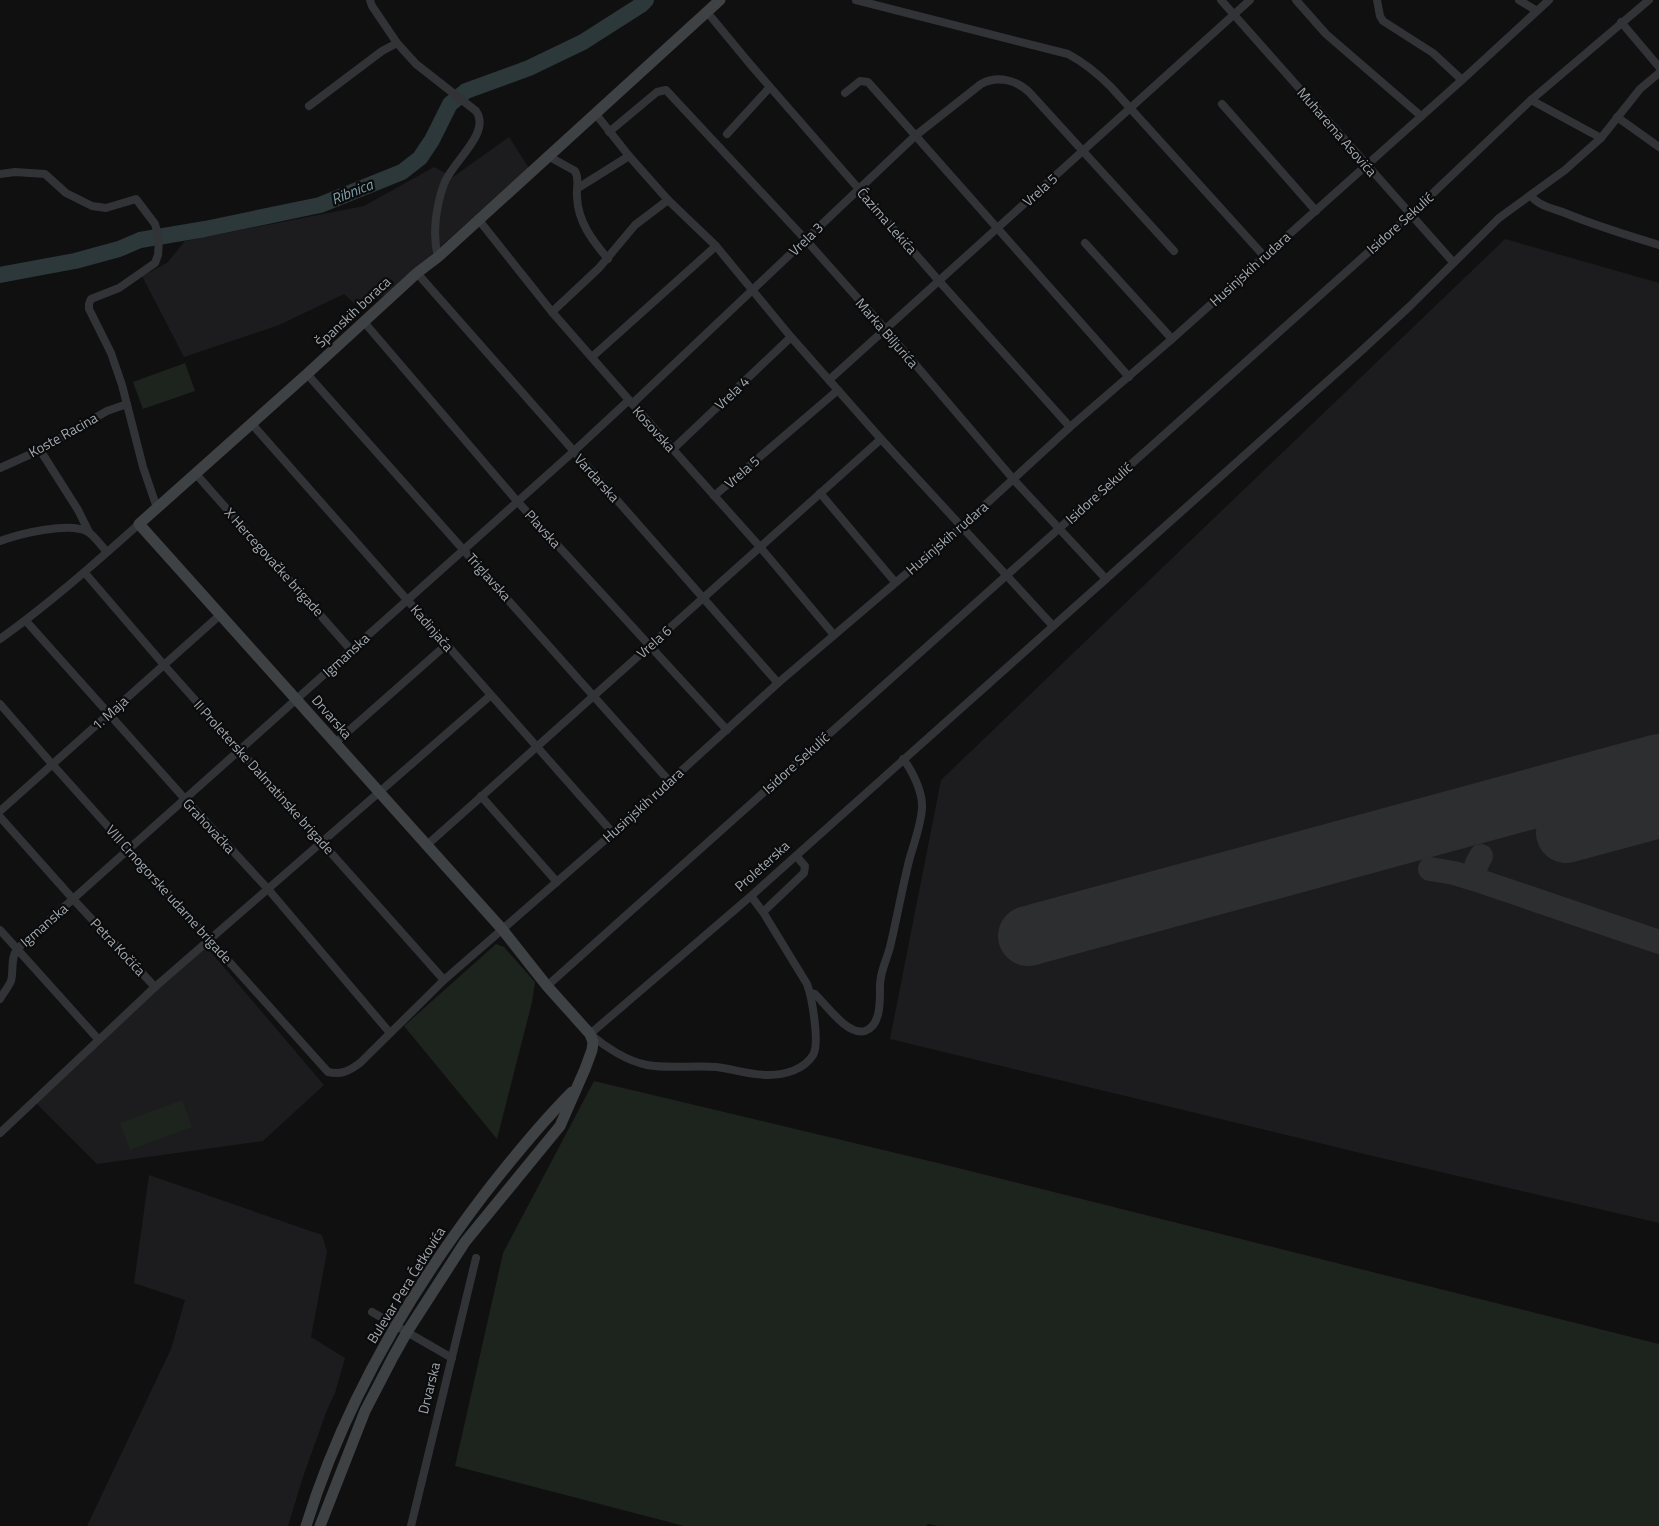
<svg xmlns="http://www.w3.org/2000/svg" width="1659" height="1526" font-family="'Titillium Web',sans-serif">
<style>
.built{fill:#1c1c1e}
.green{fill:#1d231d}
.lines{fill:none;stroke-linecap:round;stroke-linejoin:round}
.river{stroke:#2d383a;stroke-width:16}
.taxiway{stroke:#2d2e30;stroke-width:24}
.runway{stroke:#2d2e30;stroke-width:60}
.minor{stroke:#313336;stroke-width:8}
.secondary{stroke:#3f4245;stroke-width:11}
.labels{text-anchor:middle;stroke-width:4.5;stroke-linejoin:round;paint-order:stroke}
.street-label{font-size:14px;fill:#a2aab1;stroke:#0b0b0c}
.water-label{font-size:15px;font-style:italic;fill:#7ba0aa;stroke:#0b0b0c}
</style>
<rect width="100%" height="100%" fill="#101011"/>
<!-- built -->
<g class="built">
<path d="M 509,137 L 529,168 L 387,294 L 358,307 L 344,294 L 279,325 L 184,357 L 142,276 L 167,263 L 185,241 L 364,206 L 434,167 L 453,177 Z"/>
<path d="M 1505,239 L 1659,283 L 1659,1223 L 1381,1158 L 890,1039 L 941,780 Z"/>
<path d="M 205,945 L 324,1085 L 263,1141 L 97,1164 L 33,1100 Z"/>
<path d="M 149,1175 L 322,1235 L 327,1252 L 311,1337 L 345,1358 L 335,1393 L 327,1410 L 303,1477 L 288,1526 L 87,1526 L 171,1349 L 185,1300 L 134,1283 Z"/>
</g>
<!-- green -->
<g class="green">
<path d="M 185,363 L 195,391 L 143,409 L 133,382 Z"/>
<path d="M 496,944 L 504,947 L 535,982 L 532,1002 L 497,1139 L 404,1026 Z"/>
<path d="M 594,1081 L 942,1164 L 1659,1344 L 1659,1526 L 938,1526 L 928,1524 L 926,1526 L 684,1526 L 455,1466 L 503,1253 Z"/>
<path d="M 182,1100 L 192,1127 L 130,1150 L 120,1123 Z"/>
</g>
<g class="lines">
<!-- river -->
<path class="river" d="M 0,275 L 75,261 L 119,249 L 140,240 L 205,229 L 320,205 L 402,172 L 420,158 L 432,140 L 450,104 L 466,91 L 529,68 L 583,42 L 641,5 L 646,0"/>
<!-- taxiway -->
<g class="taxiway">
<path d="M 1430,869 L 1454,873 L 1477,880 L 1659,942"/>
<path d="M 1477,880 C 1473,870 1476,865 1481,856"/>
</g>
<!-- runway -->
<g class="runway">
<path d="M 1566,833 L 1659,808"/>
<path d="M 1028,936 L 1659,764"/>
</g>
<!-- minor -->
<g class="minor">
<path d="M 370,0 L 372,6 L 397,43 L 416,64 L 476,111 C 492,133 451,163 444,184 C 436,206 432,234 438,257"/>
<path d="M 856,0 L 1068,54 C 1085,63 1098,74 1111,87 L 1264,256"/>
<path d="M 1221,0 L 1453,262"/>
<path d="M 1296,0 L 1326,34 L 1421,116"/>
<path d="M 1377,0 L 1380,16 L 1383,21 L 1433,53 L 1462,80"/>
<path d="M 1519,0 L 1537,11"/>
<path d="M 707,12 L 750,64 L 939,281 L 1070,427"/>
<path d="M 1621,22 L 1659,67"/>
<path d="M 845,93 L 860,81 L 868,82 L 1129,377"/>
<path d="M 1531,100 L 1601,138"/>
<path d="M 1222,104 L 1316,211"/>
<path d="M 309,106 L 382,51 L 397,43"/>
<path d="M 595,113 L 629,156 L 668,200 L 716,246 L 791,337 L 881,439 L 1053,626"/>
<path d="M 1617,117 L 1659,147"/>
<path d="M 609,132 L 657,92 L 666,90 L 805,239 L 885,329 L 1014,480 L 1106,579"/>
<path d="M 727,134 L 770,87"/>
<path d="M 548,156 L 575,171 C 580,180 576,187 577,197 C 578,222 592,240 608,259"/>
<path d="M 0,174 L 15,172 L 45,174 L 66,193 L 92,206 L 106,208 L 136,199 L 155,224 L 159,240 L 158,255 L 155,263 L 119,288 L 91,299 L 89,304 L 89,309 L 111,353 L 122,385 L 143,467 L 157,508"/>
<path d="M 578,188 L 629,156"/>
<path d="M 1531,196 C 1539,206 1554,209 1565,213 C 1596,226 1627,235 1659,245"/>
<path d="M 478,219 L 552,312 L 629,400 L 760,547 L 834,635"/>
<path d="M 1085,243 L 1172,339"/>
<path d="M 417,273 L 778,683"/>
<path d="M 552,312 L 599,268 L 635,225 L 668,200"/>
<path d="M 364,322 L 517,501 L 727,730"/>
<path d="M 592,357 L 716,246"/>
<path d="M 307,374 L 670,782"/>
<path d="M 829,380 L 1250,0"/>
<path d="M 632,404 L 915,136 L 981,84 C 998,75 1016,80 1029,92 L 1174,251"/>
<path d="M 251,423 L 613,833"/>
<path d="M 673,449 L 791,337"/>
<path d="M 40,450 L 78,510 L 89,532"/>
<path d="M 0,468 L 40,450 L 107,411 L 127,404"/>
<path d="M 196,474 L 351,650"/>
<path d="M 820,493 L 895,582"/>
<path d="M 714,496 L 838,390"/>
<path d="M 0,541 C 19,534 71,521 88,532 C 95,536 101,546 107,552"/>
<path d="M 85,573 L 164,665 L 444,980"/>
<path d="M 26,621 L 185,799 L 268,889 L 390,1033"/>
<path d="M 0,639 C 49,604 94,564 139,524"/>
<path d="M 0,704 L 52,764 L 328,1072 C 342,1075 349,1071 360,1063 L 444,980 L 613,833 L 778,683 L 961,527 L 1070,427 L 1172,339 L 1462,80 L 1549,0"/>
<path d="M 335,743 L 446,645"/>
<path d="M 481,796 L 557,882"/>
<path d="M 0,811 L 220,615"/>
<path d="M 0,817 L 73,899 L 155,987"/>
<path d="M 427,845 L 881,439"/>
<path d="M 751,896 L 763,912 L 807,984 C 812,997 820,1044 813,1055 C 804,1070 784,1075 769,1075 C 751,1075 733,1069 716,1067 C 693,1065 669,1069 647,1065 C 627,1061 605,1047 590,1034 L 751,896 L 1359,353 L 1409,307 L 1499,218 L 1565,170 L 1601,138 L 1640,89 L 1659,73"/>
<path d="M 763,912 L 804,873 L 805,866 L 796,856"/>
<path d="M 0,930 L 98,1039"/>
<path d="M 547,986 L 1410,215 L 1531,100 L 1649,0"/>
<path d="M 810,993 L 815,994 C 826,1005 848,1036 865,1031 C 880,1026 880,1004 880,991 C 879,974 886,962 890,947 C 897,918 902,889 909,861 C 913,846 923,819 922,805 C 922,791 912,770 903,759"/>
<path d="M 0,999 C 3,993 8,988 11,981 C 14,970 10,959 17,949 L 573,452 L 629,400"/>
<path d="M 0,1133 L 155,987 L 491,695"/>
<path d="M 372,1312 L 452,1358"/>
<path d="M 411,1526 L 476,1258"/>
</g>
<!-- secondary -->
<g class="secondary">
<path d="M 306,1526 C 343,1406 407,1296 483,1196 C 511,1160 539,1125 572,1092"/>
<path d="M 320,1526 L 365,1411 L 393,1357 L 407,1332 L 465,1242 L 560,1126 L 585,1069 L 592,1050 L 593,1042 L 590,1034 L 547,986 L 502,929 L 139,524 L 307,374 L 417,273 L 438,257 L 720,0"/>
</g>
</g>
<g class="labels">
<!-- street labels -->
<g class="street-label">
<text transform="translate(1337 132) rotate(49)" y="5">Muharema Asovića</text>
<text transform="translate(1040 190) rotate(-42)" y="5">Vrela 5</text>
<text transform="translate(887 221) rotate(49)" y="5">Ćazima Lekića</text>
<text transform="translate(1400 223) rotate(-42)" y="5">Isidore Sekulić</text>
<text transform="translate(806 239) rotate(-44)" y="5">Vrela 3</text>
<text transform="translate(1250 269) rotate(-42)" y="5">Husinjskih rudara</text>
<text transform="translate(353 312) rotate(-43)" y="5">Španskih boraca</text>
<text transform="translate(887 333) rotate(49)" y="5">Marka Biljurića</text>
<text transform="translate(732 393) rotate(-43)" y="5">Vrela 4</text>
<text transform="translate(654 429) rotate(48)" y="5">Kosovska</text>
<text transform="translate(63 435) rotate(-29)" y="5">Koste Racina</text>
<text transform="translate(742 472) rotate(-41)" y="5">Vrela 5</text>
<text transform="translate(597 478) rotate(48)" y="5">Vardarska</text>
<text transform="translate(1099 493) rotate(-42)" y="5">Isidore Sekulić</text>
<text transform="translate(543 529) rotate(48)" y="5">Plavska</text>
<text transform="translate(947 538) rotate(-41)" y="5">Husinjskih rudara</text>
<text transform="translate(274 562) rotate(48)" y="5">X Hercegovačke brigade</text>
<text transform="translate(489 577) rotate(48)" y="5">Triglavska</text>
<text transform="translate(432 628) rotate(49)" y="5">Kadinjača</text>
<text transform="translate(654 642) rotate(-42)" y="5">Vrela 6</text>
<text transform="translate(346 655) rotate(-42)" y="5">Igmanska</text>
<text transform="translate(110 713) rotate(-42)" y="5">1. Maja</text>
<text transform="translate(332 717) rotate(49)" y="5">Drvarska</text>
<text transform="translate(796 763) rotate(-42)" y="5">Isidore Sekulić</text>
<text transform="translate(264 777) rotate(48)" y="5">II Proleterske Dalmatinske brigade</text>
<text transform="translate(643 805) rotate(-42)" y="5">Husinjskih rudara</text>
<text transform="translate(209 826) rotate(47)" y="5">Grahovačka</text>
<text transform="translate(762 866) rotate(-42)" y="5">Proleterska</text>
<text transform="translate(169 894) rotate(48)" y="5">VIII Crnogorske udarne brigade</text>
<text transform="translate(44 925) rotate(-41)" y="5">Igmanska</text>
<text transform="translate(118 947) rotate(47)" y="5">Petra Kočića</text>
<text transform="translate(406 1285) rotate(-58)" y="5">Bulevar Pera Ćetkovića</text>
<text transform="translate(429 1388) rotate(-76)" y="5">Drvarska</text>
</g>
<!-- water labels -->
<g class="water-label">
<text transform="translate(352 192) rotate(-22)" y="5">Ribnica</text>
</g>
</g>
</svg>
